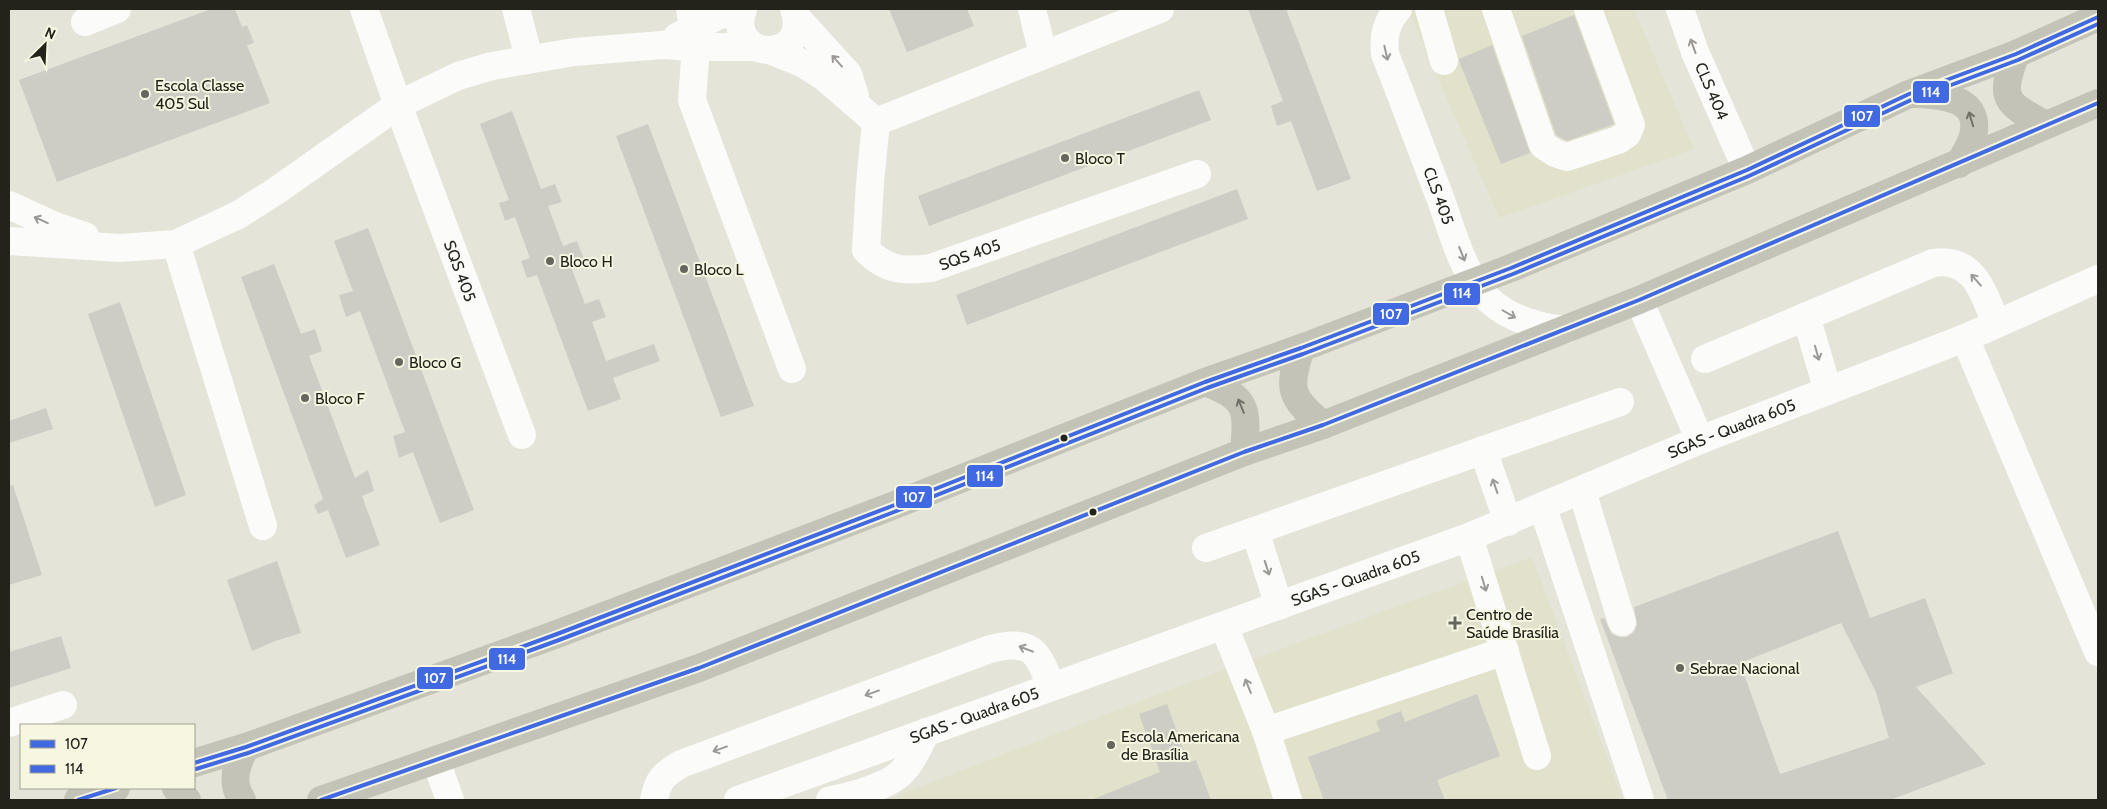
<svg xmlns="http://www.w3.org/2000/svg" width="2107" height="809" font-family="Cabin,sans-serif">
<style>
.built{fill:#e1e1cc}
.building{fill:#cdcdc5;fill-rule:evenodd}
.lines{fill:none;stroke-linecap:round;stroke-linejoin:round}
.minor{stroke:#fbfbf9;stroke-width:28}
.major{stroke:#c3c3b8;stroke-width:28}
.bus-1-casing{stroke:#f6f6e1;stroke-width:8}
.bus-2-casing{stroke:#f6f6e1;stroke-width:8}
.bus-1{stroke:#4169e1;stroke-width:4}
.bus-2{stroke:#4169e1;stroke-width:4}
.oneway{stroke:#9a9995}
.oneway2{stroke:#73726a}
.poi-dot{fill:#67665e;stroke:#f6f6e1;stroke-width:2}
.bus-dot{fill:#23221b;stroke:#f6f6e1;stroke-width:2}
.labels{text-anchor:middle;stroke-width:4;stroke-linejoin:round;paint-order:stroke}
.poi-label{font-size:16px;fill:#23221b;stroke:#f6f6e1;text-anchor:start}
.street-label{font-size:16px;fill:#23221b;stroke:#f6f6e1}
.line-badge{stroke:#f6f6e1;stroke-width:2}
.badge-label{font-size:14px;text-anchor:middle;font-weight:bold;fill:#fff}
</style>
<rect width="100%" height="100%" fill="#e4e4d9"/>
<!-- built -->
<g class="built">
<path d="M 1408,9 L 1634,9 L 1694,149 L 1499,218 Z"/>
<path d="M 1532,557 L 1623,800 L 886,800 L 1172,689 Z"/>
</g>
<!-- building -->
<g class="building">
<path d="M 211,9 L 235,9 L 242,27 L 247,25 L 254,43 L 247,45 L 270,103 L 57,182 L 19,80 Z"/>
<path d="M 889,9 L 967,9 L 974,26 L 907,52 Z"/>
<path d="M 1248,9 L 1286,9 L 1351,179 L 1317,191 L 1291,121 L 1277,126 L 1271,106 L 1283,101 Z"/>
<path d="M 1574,15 L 1614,124 L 1567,141 L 1556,135 L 1522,36 Z"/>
<path d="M 1492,45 L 1530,153 L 1501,164 L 1459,61 L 1459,59 Z"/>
<path d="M 1199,90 L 1211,120 L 929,226 L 918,196 Z"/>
<path d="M 512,111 L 541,189 L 555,184 L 562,202 L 548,206 L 563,246 L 577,241 L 584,259 L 570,264 L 585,304 L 599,299 L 606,317 L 592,322 L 606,361 L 654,344 L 660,361 L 613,378 L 621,399 L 588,411 L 537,275 L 527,278 L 521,261 L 530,258 L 515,217 L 505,221 L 499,203 L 509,200 L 480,124 Z"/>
<path d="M 648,124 L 754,406 L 721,417 L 616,136 Z"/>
<path d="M 1237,189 L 1248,219 L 967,325 L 956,295 Z"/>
<path d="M 368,228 L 474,510 L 440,523 L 413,452 L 399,458 L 393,436 L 405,432 L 360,311 L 346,317 L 339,295 L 353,291 L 334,241 Z"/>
<path d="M 274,264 L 301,334 L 315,329 L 322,351 L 309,356 L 355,478 L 368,470 L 374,491 L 362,496 L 380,545 L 346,558 L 328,510 L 318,514 L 314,505 L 323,499 L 241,277 Z"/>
<path d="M 120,302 L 186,495 L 155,507 L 88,314 Z"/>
<path d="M 46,408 L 53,429 L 9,443 L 9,421 Z"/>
<path d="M 13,485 L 42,575 L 9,585 L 9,486 Z"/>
<path d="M 1838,531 L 1870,618 L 1925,598 L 1953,673 L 1916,687 L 1986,764 L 1890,800 L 1668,800 L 1600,619 L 1604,618 L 1612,634 L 1619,637 L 1627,637 L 1634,632 L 1637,625 L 1634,607 ZM 1841,623 L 1876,692 L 1889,738 L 1780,774 L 1740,663 Z"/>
<path d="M 277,561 L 301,633 L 275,641 L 252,651 L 227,580 Z"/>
<path d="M 61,636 L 71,668 L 9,688 L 9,652 Z"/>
<path d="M 1477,694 L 1500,756 L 1437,780 L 1445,800 L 1324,800 L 1308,757 L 1380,731 L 1376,721 L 1401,711 L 1405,722 Z"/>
<path d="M 1167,704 L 1188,763 L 1196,760 L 1211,800 L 1091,800 L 1160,772 L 1139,714 Z"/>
</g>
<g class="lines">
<!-- minor -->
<g class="minor">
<path id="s1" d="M 364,9 L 398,105 L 522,435"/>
<path d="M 516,9 L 529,58"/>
<path d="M 690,9 L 696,47 L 692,100 L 792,369"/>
<path d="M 743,9 C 724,63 813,64 794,9"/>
<path d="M 1032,9 L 1043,54"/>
<path id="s2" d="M 1398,9 C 1386,23 1383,36 1385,54 C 1404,102 1422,151 1441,200 C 1452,231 1464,276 1488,299 C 1509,319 1537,327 1565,330"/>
<path d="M 1429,9 L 1444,61"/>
<path d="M 1496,9 L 1543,145 L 1555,153 L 1567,157 L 1618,140 L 1627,134 L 1631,125 L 1588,9"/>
<path id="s3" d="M 1680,9 L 1695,52 L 1747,170"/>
<path d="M 797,18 L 848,74 L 855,96"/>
<path d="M 85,22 L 117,9"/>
<path d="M 677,37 L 717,16 L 742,9"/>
<path d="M 772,51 L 802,63 L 823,76 L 876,122 L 1160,9"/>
<path id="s4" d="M 876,122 L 870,183 L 866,250 C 886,270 903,272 931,268 L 1197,174"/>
<path d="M 9,205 L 55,226 L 85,236"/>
<path d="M 9,241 L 120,248 L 176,244 L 238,215 L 276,191 L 398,105 L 458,76 L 492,66 L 574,52 L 662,45 L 696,47 L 755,47"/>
<path d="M 176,244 L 263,526"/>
<path d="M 1639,300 L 1700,440"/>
<path d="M 1806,316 L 1828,391"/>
<path d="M 1965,338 L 2098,652"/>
<path d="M 1705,359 L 1933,263 C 1974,256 1984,294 1996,324"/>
<path d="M 1483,450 L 1508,522"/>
<path d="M 1582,491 L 1622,622"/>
<path d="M 1543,508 L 1640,800"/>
<path d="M 1255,531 L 1279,606"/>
<path d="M 1469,537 L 1537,756"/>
<path d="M 1206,548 L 1620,402"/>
<path d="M 1224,626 L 1266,731 L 1288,800"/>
<path d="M 9,723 L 63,705"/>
<path d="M 1266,731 L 1505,651"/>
<path d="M 436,761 L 450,800"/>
<path d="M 654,800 C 658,779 663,775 681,764 L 990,649 C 1031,639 1038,650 1051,687"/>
<path id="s5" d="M 738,800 L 1469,537 L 1700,440 L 1965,338 L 2098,279"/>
<path d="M 830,800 C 849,797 889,786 902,772 C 913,761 919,745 926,732"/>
</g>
<!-- major -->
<g class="major">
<path d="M 2016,54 C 1998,100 2006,103 2046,125"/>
<path d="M 1916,94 C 1940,95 1978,97 1974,131 C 1973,142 1964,155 1959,164"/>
<path d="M 1301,348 C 1287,390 1290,397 1323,425"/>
<path d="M 1205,382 C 1247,398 1248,407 1244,452"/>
<path d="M 194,763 L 246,747 L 557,634 L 892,506 L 1205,382 L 1301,348 L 1511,268 L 1747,170 L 1909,94 L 2016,54 L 2098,17"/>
<path d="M 176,788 L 187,800"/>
<path d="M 78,800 L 116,788"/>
<path d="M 242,800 C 230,782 236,764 246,747"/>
<path d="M 321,800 L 699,668 L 1244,452 L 1323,425 L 1639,300 L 2098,103"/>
</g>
<!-- bus-1 casing -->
<g class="bus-1-casing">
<g id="bus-1">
<path d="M 194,763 L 246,747 L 557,634 L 892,506 L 1205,382 L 1301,348 L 1511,268 L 1747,170 L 1909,94 L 2016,54 L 2098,17"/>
<path d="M 78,800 L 116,788"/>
<path d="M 321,800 L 699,668 L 1244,452 L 1323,425 L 1639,300 L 2098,103"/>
</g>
</g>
<!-- bus-2 casing -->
<g class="bus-2-casing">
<path id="bus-2" d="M 196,769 L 248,753 L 559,640 L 894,512 L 1207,388 L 1303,354 L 1513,274 L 1749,176 L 1911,100 L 2018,60 L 2098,24"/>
</g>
<!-- bus-1 -->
<use href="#bus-1" class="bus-1"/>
<!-- bus-2 -->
<use href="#bus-2" class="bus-2"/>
</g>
<!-- one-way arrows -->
<defs><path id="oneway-shaft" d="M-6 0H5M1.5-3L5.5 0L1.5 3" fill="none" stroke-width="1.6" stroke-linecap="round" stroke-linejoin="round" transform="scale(1.25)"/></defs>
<g class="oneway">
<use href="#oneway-shaft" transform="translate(1693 46) rotate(-110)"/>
<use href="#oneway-shaft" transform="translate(1386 53) rotate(77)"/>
<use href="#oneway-shaft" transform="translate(837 61) rotate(-132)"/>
<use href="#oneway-shaft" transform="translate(41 220) rotate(-156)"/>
<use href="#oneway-shaft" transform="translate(1462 254) rotate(68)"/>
<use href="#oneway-shaft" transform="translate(1976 280) rotate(-131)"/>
<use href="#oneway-shaft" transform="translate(1509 314) rotate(30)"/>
<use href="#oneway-shaft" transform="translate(1817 353) rotate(74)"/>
<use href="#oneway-shaft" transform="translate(1495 486) rotate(-109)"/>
<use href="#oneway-shaft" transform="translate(1267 568) rotate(72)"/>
<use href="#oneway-shaft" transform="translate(1484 584) rotate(73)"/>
<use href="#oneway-shaft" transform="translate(1026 649) rotate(-159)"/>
<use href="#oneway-shaft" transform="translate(1248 686) rotate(-112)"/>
<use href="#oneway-shaft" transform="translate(872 693) rotate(160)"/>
<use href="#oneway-shaft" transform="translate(720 749) rotate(160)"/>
</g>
<g class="oneway2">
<use href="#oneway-shaft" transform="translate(1971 119) rotate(-107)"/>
<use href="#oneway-shaft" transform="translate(1241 406) rotate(-112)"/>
</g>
<!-- markers -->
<g class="poi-dot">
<circle cx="145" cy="94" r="5"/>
<circle cx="1065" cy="158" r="5"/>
<circle cx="550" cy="261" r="5"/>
<circle cx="684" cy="269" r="5"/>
<circle cx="399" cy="362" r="5"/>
<circle cx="305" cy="398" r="5"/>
<path d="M1452.5 615.5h5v5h5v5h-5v5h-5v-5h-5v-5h5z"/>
<circle cx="1680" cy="668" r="5"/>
<circle cx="1111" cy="745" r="5"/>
</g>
<g class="bus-dot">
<circle cx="1064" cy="438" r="4.5"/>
<circle cx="1093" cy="512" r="4.5"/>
</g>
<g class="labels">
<!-- poi labels -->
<g class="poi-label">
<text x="155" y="91">Escola Classe<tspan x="155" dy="18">405 Sul</tspan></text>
<text x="1075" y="164">Bloco T</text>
<text x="560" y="267">Bloco H</text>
<text x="694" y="275">Bloco L</text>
<text x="409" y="368">Bloco G</text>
<text x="315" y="404">Bloco F</text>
<text x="1466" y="620">Centro de<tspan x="1466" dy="18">Saúde Brasília</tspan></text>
<text x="1690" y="674">Sebrae Nacional</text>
<text x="1121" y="742">Escola Americana<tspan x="1121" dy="18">de Brasília</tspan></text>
</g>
<!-- street labels -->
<g class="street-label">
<text dy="6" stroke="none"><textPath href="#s3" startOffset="88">CLS 404</textPath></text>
<text dy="6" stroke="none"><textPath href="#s2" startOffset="200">CLS 405</textPath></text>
<text dy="6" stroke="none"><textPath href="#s4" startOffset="240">SQS 405</textPath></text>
<text dy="6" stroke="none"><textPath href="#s1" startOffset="279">SQS 405</textPath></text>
<text dy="6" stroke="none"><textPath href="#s5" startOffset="1061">SGAS - Quadra 605</textPath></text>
<text dy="6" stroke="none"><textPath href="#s5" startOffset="656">SGAS - Quadra 605</textPath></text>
<text dy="6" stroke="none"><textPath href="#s5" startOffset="251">SGAS - Quadra 605</textPath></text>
</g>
</g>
<g class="line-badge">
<rect x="1912" y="80" width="38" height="24" rx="5" fill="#4169e1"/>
<rect x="1843" y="104" width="38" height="24" rx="5" fill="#4169e1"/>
<rect x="1443" y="282" width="38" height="24" rx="5" fill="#4169e1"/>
<rect x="1372" y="302" width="38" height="24" rx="5" fill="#4169e1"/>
<rect x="966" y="464" width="38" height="24" rx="5" fill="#4169e1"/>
<rect x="895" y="485" width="38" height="24" rx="5" fill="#4169e1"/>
<rect x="488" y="647" width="38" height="24" rx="5" fill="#4169e1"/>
<rect x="416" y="666" width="38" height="24" rx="5" fill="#4169e1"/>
</g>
<g class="badge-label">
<text x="1931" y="97">114</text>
<text x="1862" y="121">107</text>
<text x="1462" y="298">114</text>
<text x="1391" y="319">107</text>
<text x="985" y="481">114</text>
<text x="914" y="502">107</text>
<text x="507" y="664">114</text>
<text x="435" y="683">107</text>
</g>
<!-- border -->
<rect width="2107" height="809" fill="none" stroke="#23221b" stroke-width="20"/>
<!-- legend -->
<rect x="20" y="724" width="175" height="65" fill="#f6f6e1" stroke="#a2a192"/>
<rect x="30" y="740" width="25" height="8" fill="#4169e1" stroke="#a2a192"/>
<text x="65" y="749" font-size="15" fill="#23221b">107</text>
<rect x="30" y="765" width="25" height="8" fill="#4169e1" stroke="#a2a192"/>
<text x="65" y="774" font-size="15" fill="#23221b">114</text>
<!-- north arrow -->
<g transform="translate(45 45) rotate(24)" stroke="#f6f6e1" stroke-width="4" paint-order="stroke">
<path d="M0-4L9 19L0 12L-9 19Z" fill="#23221b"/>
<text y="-8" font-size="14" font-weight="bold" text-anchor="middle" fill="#23221b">N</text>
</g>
</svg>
